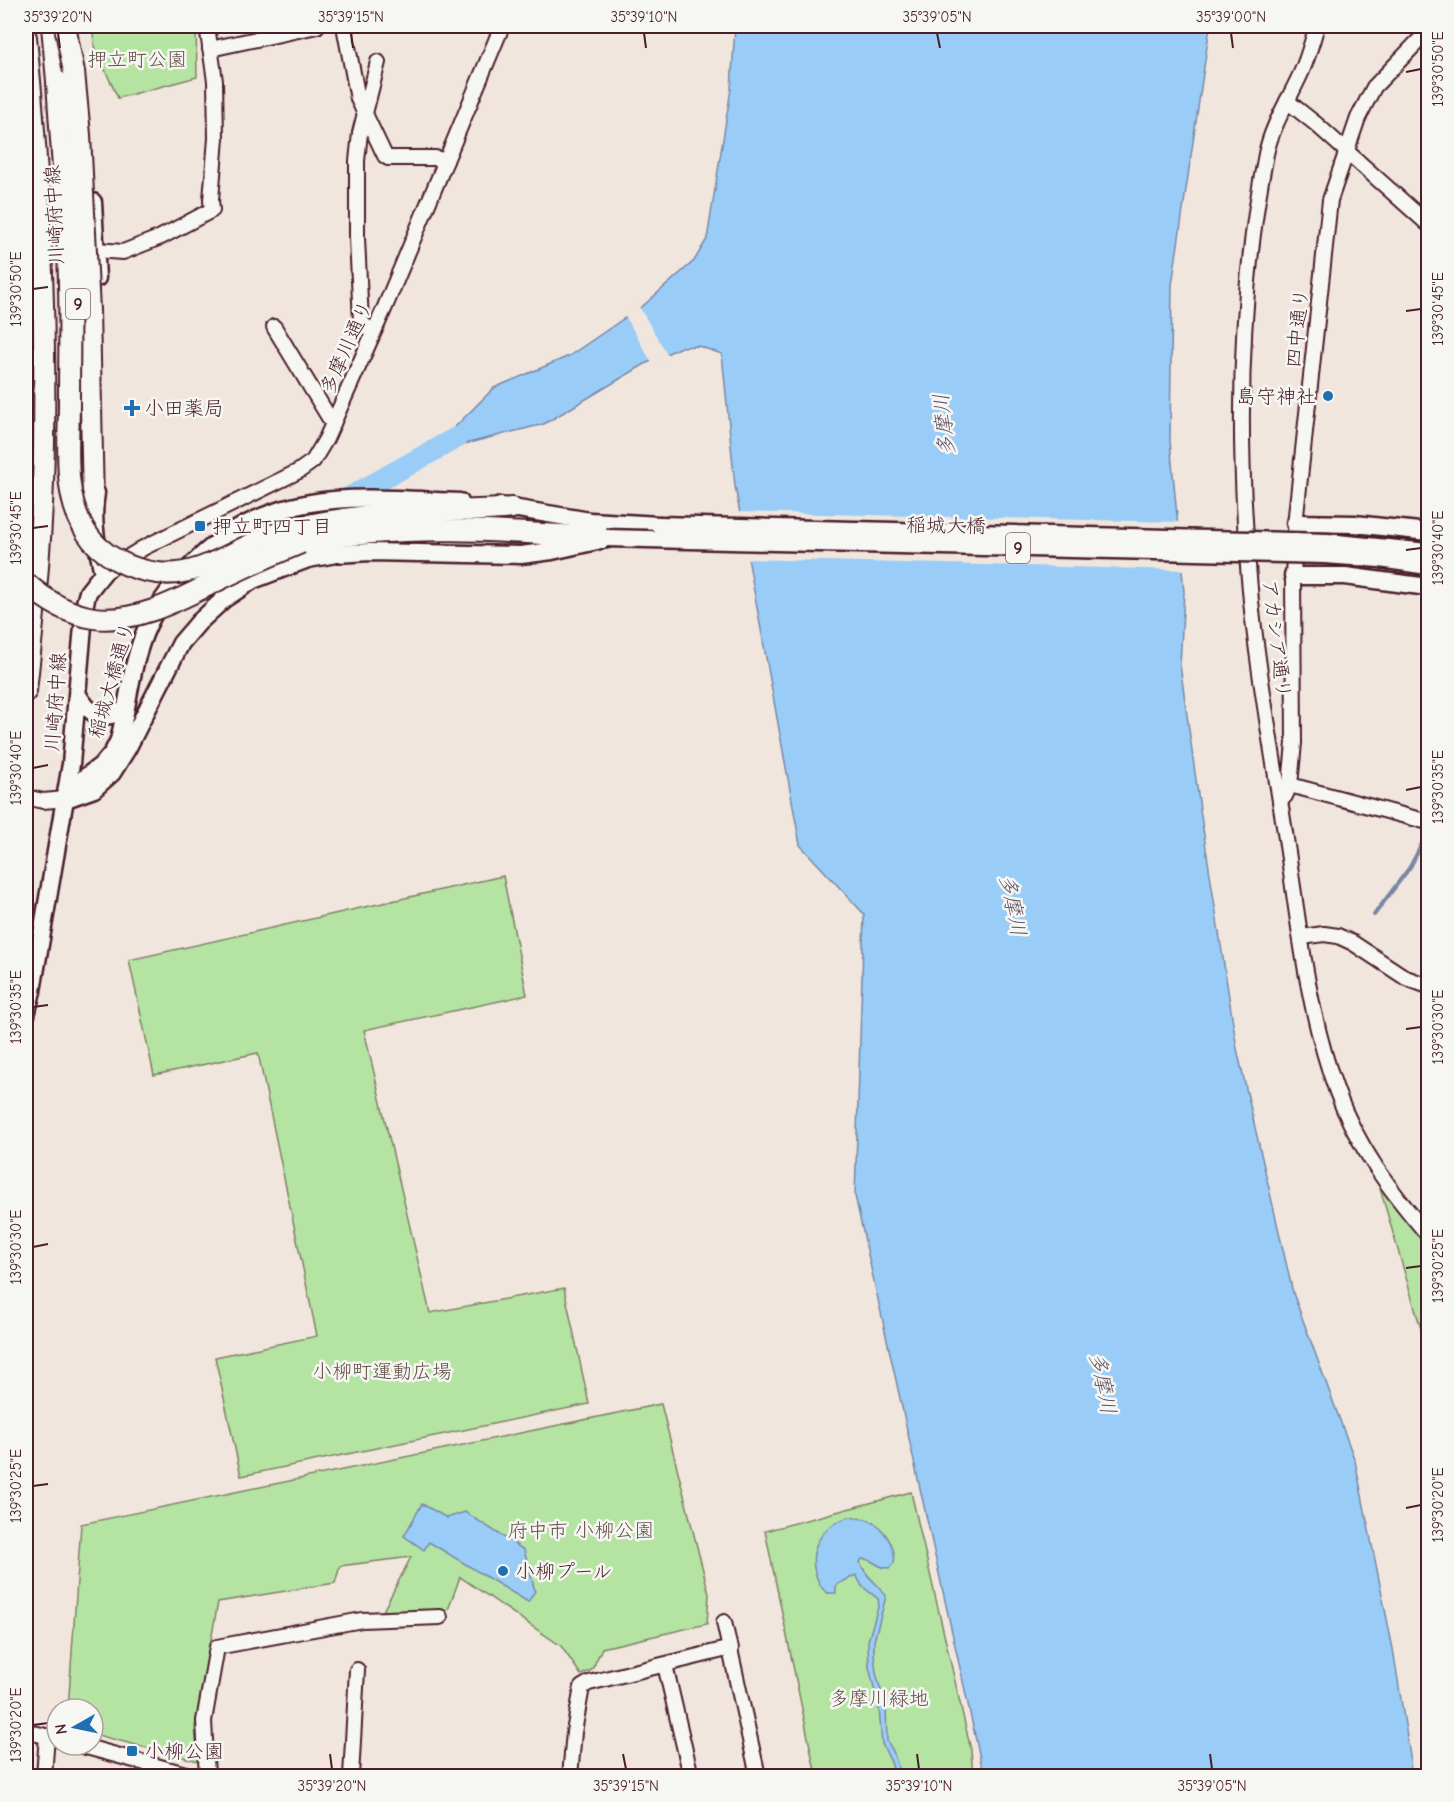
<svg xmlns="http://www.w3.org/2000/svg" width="1454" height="1802" font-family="'Comic Neue','Klee One',sans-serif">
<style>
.green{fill:#b4e3a2;stroke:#7f8166;stroke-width:1.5}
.water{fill:#99cdf7;stroke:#7987a5;stroke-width:1.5}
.pier{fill:#f0e6dd}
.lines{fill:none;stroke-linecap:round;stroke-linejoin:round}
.stream{stroke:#7987a5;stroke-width:4}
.river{stroke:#99cdf7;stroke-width:22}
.minor-casing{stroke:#4a1f2b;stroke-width:18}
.major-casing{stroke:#4a1f2b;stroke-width:21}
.highway-casing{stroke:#4a1f2b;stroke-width:24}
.minor{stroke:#f6f6f2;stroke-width:14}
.major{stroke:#f6f6f2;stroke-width:16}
.highway{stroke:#f6f6f2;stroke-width:20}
.major-bridge-casing{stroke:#4a1f2b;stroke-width:21;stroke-linecap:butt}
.highway-bridge-casing{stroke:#4a1f2b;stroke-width:24;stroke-linecap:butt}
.major-bridge{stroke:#f6f6f2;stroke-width:16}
.highway-bridge{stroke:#f6f6f2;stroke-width:20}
.ticks{fill:none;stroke:#4a1f2b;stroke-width:2}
.poi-dot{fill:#1f6fb2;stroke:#f6f6f2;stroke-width:2}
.labels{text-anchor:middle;stroke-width:5;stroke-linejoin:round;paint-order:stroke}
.shield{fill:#f6f6f2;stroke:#7e6067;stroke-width:1.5}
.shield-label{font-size:18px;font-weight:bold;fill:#4a1f2b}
.park-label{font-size:20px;fill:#645049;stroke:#f6f6f2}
.street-label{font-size:20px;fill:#4a1f2b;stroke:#f6f6f2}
.poi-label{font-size:20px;fill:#4a1f2b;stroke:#f6f6f2;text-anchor:start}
.water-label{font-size:21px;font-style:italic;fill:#625368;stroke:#f6f6f2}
.neatline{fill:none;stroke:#4a1f2b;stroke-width:2}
.ticks-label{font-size:15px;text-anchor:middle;fill:#4a1f2b}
</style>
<rect width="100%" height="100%" fill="#f0e6dd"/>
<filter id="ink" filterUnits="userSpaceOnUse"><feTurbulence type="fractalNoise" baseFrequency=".0167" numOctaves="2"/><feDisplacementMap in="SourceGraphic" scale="12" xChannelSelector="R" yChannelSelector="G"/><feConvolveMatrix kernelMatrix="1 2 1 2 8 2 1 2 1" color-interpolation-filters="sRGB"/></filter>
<g filter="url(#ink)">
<!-- green -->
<g class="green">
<path d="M 114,26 L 196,26 L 197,77 L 118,98 L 94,46 L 93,31 Z"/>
<path d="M 503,876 L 527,995 L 364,1030 L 430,1313 L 564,1288 L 589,1404 L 241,1476 L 215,1357 L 317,1336 L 258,1053 L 154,1075 L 129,960 Z"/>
<path d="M 1379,1185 L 1428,1243 L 1428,1353 Z"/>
<path d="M 661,1404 L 709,1594 L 707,1624 L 602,1648 L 592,1670 L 581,1675 L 561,1646 L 460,1577 L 448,1610 L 382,1613 L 411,1557 L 340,1566 L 335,1583 L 218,1602 L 195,1727 L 198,1761 L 93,1734 L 93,1709 L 68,1709 L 81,1524 Z"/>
<path d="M 911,1492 L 971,1750 L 973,1776 L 816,1776 L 765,1531 Z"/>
</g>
<!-- water -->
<g class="water">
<path d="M 735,26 L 1210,26 L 1172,285 L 1170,441 L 1184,592 L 1180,665 L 1201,816 L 1237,1049 L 1293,1293 L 1355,1461 L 1393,1649 L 1410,1756 L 1411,1776 L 984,1776 L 855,1196 L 864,914 L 800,845 L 735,486 L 722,354 L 698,346 L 681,347 L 645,364 L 544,424 L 429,453 L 494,388 L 569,356 L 645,304 L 694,261 L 707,239 L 731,89 Z"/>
<path d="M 422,1504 L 447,1518 L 465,1512 L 524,1550 L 535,1591 L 528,1602 L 429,1542 L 424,1550 L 404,1536 Z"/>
<path d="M 849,1517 C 856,1518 862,1518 868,1520 C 883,1526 897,1547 894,1563 L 889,1568 C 878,1569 873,1558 862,1559 L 860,1562 C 865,1577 878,1583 886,1596 L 874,1641 L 874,1654 L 876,1673 L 886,1708 L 887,1741 L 893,1751 L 901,1776 L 895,1776 L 891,1762 L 882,1744 L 879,1708 L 869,1667 L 868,1641 L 879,1604 L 878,1599 L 862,1586 L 856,1575 L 836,1585 L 836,1593 L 828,1593 C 821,1589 820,1585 817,1578 C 806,1550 822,1525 849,1517 Z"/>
</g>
<!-- pier -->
<g class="pier">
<path d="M 638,305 L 668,356 L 652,363 L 624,314 Z"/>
<path d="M 737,512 L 1180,522 L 1185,570 L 745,559 Z"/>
</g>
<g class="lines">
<!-- stream -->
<path class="stream" d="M 1374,915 L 1410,867 L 1424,840 L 1428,811"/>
<!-- river -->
<path class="river" d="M 336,505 L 456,438"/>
<!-- minor casing -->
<g class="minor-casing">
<g id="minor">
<path d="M 344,26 L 358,99 L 385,156 L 388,158 L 435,158 L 446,161"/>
<path d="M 1317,26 C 1312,41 1308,58 1301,73 C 1289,100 1272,125 1266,154 C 1237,300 1237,454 1251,601 C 1259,681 1274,760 1286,839 C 1299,923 1307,1011 1337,1092 C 1357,1146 1391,1192 1428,1235"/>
<path d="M 210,49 L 317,26"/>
<path d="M 1287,101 L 1316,124 L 1428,224"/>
<path d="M 96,250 L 123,252 L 161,237 L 212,210 L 211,200 L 216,138 L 215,81 L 207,26"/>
<path d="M 274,327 L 333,424"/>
<path d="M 373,333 L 361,322 L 357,238 L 357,161 L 360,133 L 378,62"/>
<path d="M 103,573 L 143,548 L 299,471 L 313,461 L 326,439 L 385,307 L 502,26"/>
<path d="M 1290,785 L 1428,822"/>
<path d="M 26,797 L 43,801 L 66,799"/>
<path d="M 1280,801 L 1285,796 L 1290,785 L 1294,743 L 1293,576 L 1296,515 L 1330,200 L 1358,118 L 1374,87 L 1428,31"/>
<path d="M 1302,937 L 1324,934 L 1338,936 L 1353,943 L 1406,978 L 1428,986"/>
<path d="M 724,1622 L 758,1776"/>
<path d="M 665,1665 L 691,1776"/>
<path d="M 26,1731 L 57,1739"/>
<path d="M 79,1745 L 193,1776"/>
<path d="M 44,1776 L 47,1736"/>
<path d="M 207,1776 L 204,1721 L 217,1647 L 362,1620 L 440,1617"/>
<path d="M 351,1776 L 357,1670"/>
<path d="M 570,1776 L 574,1732 L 582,1687 L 589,1683 L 731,1648"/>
</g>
</g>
<!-- major casing -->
<g class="major-casing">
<g id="major">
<path d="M 93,202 L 97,278"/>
<path d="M 96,493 C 91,520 97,547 103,573"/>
<path d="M 500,506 L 590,521 L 659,525"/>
<path d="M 1295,523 L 1355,524 L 1428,532"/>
<path d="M 1293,576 L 1345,576 L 1428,587"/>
<path d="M 78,695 C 90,716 103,721 125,710"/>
<path d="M 66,799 L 79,782 L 103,764 L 113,752 L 119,740 C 129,701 131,662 148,625 C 160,600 177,579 197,560 C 275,485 362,498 460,502"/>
<path d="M 66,799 L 94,789 L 112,773 L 127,749 L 181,643 L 199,622 L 224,599 L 253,580 L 308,559 L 336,554 L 370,552 L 521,555 L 552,551 L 597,541"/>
<path d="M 26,1015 L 32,991 L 71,764 L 85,603 L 88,592 L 103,573"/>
</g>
</g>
<!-- highway casing -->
<g class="highway-casing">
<g id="highway">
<path d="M 52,26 L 57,81"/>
<path d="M 26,37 C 39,171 46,306 44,441 C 43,525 35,608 26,691"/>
<path d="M 89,310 L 93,504"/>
<path d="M 295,528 C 341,517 390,513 438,511 C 463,510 487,511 512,508"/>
<path d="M 301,543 C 400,523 507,531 606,538"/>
</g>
</g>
<!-- minor -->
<use href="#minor" class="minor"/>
<!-- major -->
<use href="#major" class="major"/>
<!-- highway -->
<use href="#highway" class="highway"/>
<!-- major-bridge casing -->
<g class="major-bridge-casing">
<g id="major-bridge">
<path d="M 659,525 L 1327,542 L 1428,552"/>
<path d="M 606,538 L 1325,555 L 1380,559 L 1428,566"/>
</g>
</g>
<!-- highway-bridge casing -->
<g class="highway-bridge-casing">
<g id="highway-bridge">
<path d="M 65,26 L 74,72 L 80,135 L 89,310"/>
<path d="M 57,81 C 61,149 68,217 69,285 C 70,324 69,364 69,403 C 69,444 62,495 86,532 C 101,556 131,570 158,573 C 197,578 231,552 265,538 C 274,534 285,531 295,528"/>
<path d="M 26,583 C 46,601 67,614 94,618 C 141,624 189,594 229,575 C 253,563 277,553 301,543"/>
</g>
</g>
<!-- major-bridge -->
<use href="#major-bridge" class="major-bridge"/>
<!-- highway-bridge -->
<use href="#highway-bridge" class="highway-bridge"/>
</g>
</g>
<!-- ticks -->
<path class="ticks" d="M 58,33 L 60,48M 351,33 L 353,48M 644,33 L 646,48M 937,33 L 940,48M 1231,33 L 1233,48M 1406,72 L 1421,69M 33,289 L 48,287M 1406,311 L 1421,309M 33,528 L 48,526M 1406,550 L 1421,548M 33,768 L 48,765M 1406,790 L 1421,787M 33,1007 L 48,1005M 1406,1029 L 1421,1027M 33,1247 L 48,1244M 1406,1268 L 1421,1266M 33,1486 L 48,1484M 1406,1508 L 1421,1505M 33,1725 L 48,1723M 330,1754 L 332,1769M 623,1754 L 626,1769M 917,1754 L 919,1769M 1210,1754 L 1212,1769"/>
<!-- markers -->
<g class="poi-dot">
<circle cx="1328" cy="396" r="6"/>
<path d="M129 399h6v6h6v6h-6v6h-6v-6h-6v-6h6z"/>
<rect x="194" y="520" width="12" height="12" rx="3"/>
<circle cx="503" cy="1571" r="6"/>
<rect x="126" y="1745" width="12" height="12" rx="3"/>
</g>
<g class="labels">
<!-- shield labels -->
<g class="shield">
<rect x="66" y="289" width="24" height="30" rx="4.5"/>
<rect x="1006" y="533" width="24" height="30" rx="4.5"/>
</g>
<g class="shield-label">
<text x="78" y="310">9</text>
<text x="1018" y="554">9</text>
</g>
<!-- park labels -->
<g class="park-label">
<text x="137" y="66">押立町公園</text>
<text x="382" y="1378">小柳町運動広場</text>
<text x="581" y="1537">府中市 小柳公園</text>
<text x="879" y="1705">多摩川緑地</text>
</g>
<!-- street labels -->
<g class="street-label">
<text transform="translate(54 215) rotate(-93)" y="7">川崎府中線</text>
<text transform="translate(1297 328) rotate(-84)" y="7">四中通り</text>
<text transform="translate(346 347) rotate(-66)" y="7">多摩川通り</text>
<text transform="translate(946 525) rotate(1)" y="7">稲城大橋</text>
<text transform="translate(1277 639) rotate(83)" y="7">アカシア通り</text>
<text transform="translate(111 680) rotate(-74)" y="7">稲城大橋通り</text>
<text transform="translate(55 702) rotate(-86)" y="7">川崎府中線</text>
</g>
<!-- poi labels -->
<g class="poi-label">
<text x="1316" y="403" text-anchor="end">島守神社</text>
<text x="144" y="415">小田薬局</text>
<text x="212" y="533">押立町四丁目</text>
<text x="515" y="1578">小柳プール</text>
<text x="144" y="1758">小柳公園</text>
</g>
<!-- water labels -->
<g class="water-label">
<text transform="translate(944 425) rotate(-96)" y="7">多摩川</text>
<text transform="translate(1013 905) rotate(79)" y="7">多摩川</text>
<text transform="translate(1103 1383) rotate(79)" y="7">多摩川</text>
</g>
</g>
<!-- margin -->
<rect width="1454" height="1802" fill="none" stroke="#f6f6f2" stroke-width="66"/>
<!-- north arrow -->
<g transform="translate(75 1727) rotate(261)"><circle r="28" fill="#f6f6f2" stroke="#b1a0a2" stroke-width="1.5"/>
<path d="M0-4.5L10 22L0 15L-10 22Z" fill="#1f6fb2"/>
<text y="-9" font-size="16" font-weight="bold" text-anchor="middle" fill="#4a1f2b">N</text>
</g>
<rect x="33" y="33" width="1388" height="1736" class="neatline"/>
<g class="ticks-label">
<text x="58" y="22">35°39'20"N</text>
<text x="351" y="22">35°39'15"N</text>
<text x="644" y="22">35°39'10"N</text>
<text x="937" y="22">35°39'05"N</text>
<text x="1231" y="22">35°39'00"N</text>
<text transform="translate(1438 69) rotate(-90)" y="5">139°30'50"E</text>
<text transform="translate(16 289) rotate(-90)" y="5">139°30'50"E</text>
<text transform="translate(1438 309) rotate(-90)" y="5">139°30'45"E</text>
<text transform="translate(16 528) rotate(-90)" y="5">139°30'45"E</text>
<text transform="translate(1438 548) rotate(-90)" y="5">139°30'40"E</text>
<text transform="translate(16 768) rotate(-90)" y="5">139°30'40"E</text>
<text transform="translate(1438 787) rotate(-90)" y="5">139°30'35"E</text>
<text transform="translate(16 1007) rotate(-90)" y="5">139°30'35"E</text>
<text transform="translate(1438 1027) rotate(-90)" y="5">139°30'30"E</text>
<text transform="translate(16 1247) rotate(-90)" y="5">139°30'30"E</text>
<text transform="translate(1438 1266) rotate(-90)" y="5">139°30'25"E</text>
<text transform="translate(16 1486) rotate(-90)" y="5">139°30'25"E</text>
<text transform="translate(1438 1505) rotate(-90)" y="5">139°30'20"E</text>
<text transform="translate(16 1725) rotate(-90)" y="5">139°30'20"E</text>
<text x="332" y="1791">35°39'20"N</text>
<text x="626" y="1791">35°39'15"N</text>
<text x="919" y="1791">35°39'10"N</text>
<text x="1212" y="1791">35°39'05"N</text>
</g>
</svg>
